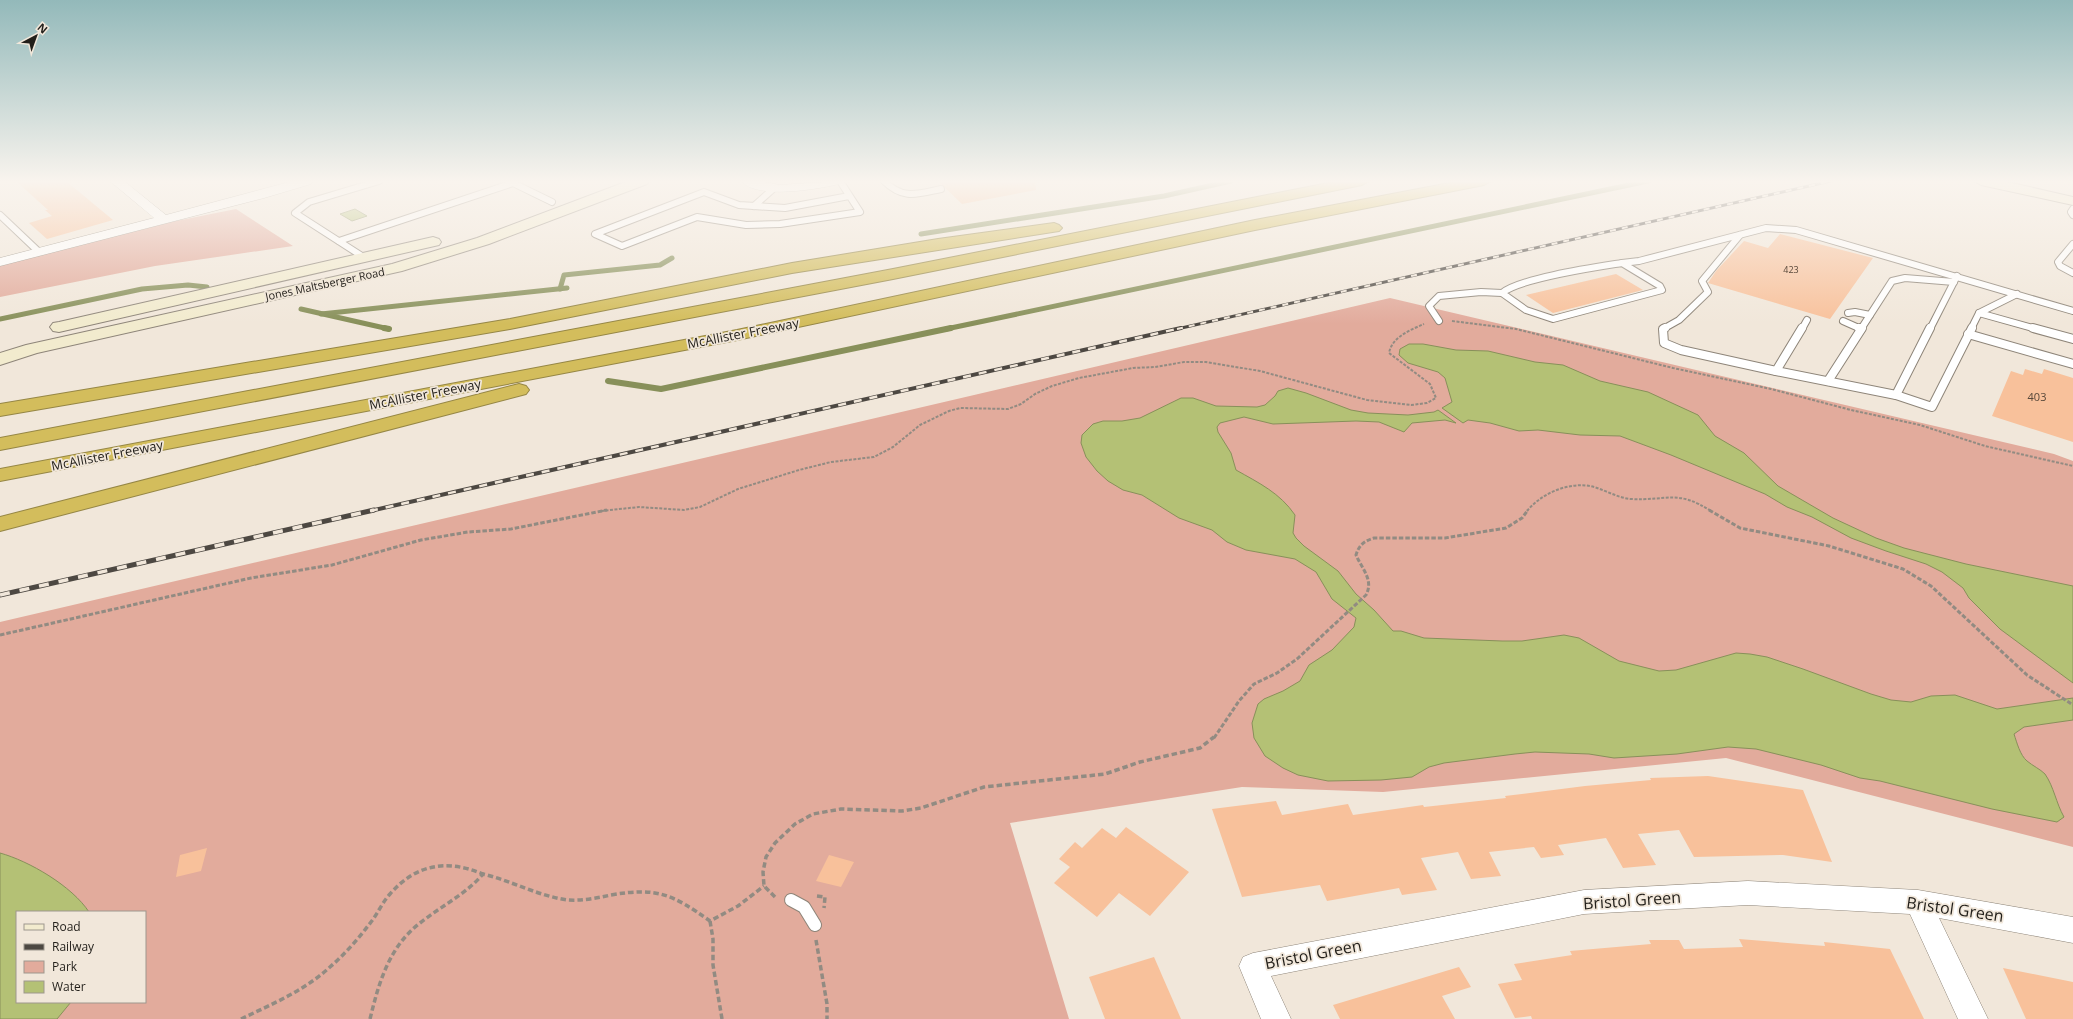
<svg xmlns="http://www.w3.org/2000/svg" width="2073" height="1019" font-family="'Open Sans',sans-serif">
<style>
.green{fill:#e2ab9c;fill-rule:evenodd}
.water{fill:#b4c175;stroke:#88905a}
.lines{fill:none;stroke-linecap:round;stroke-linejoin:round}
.stream-far1{stroke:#88905a;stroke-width:5}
.stream{stroke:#88905a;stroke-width:6}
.building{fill:#f8c19b}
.service-far2-casing{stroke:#8e8579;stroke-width:8}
.service-far1-casing{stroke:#8e8579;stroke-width:10}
.service-casing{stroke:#8e8579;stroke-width:14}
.minor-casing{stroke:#8e8579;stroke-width:1}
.secondary-casing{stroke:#8e8579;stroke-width:2}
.motorway-casing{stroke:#958645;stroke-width:2}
.path-far2{stroke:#928b82;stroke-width:2;stroke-dasharray:3 1.5;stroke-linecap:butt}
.path-far1{stroke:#928b82;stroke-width:3;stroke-dasharray:4.5 2;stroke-linecap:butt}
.path{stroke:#928b82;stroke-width:3.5;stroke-dasharray:5.5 3;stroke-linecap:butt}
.service-far2{stroke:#fff;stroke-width:6}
.service-far1{stroke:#fff;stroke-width:8}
.service{stroke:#fff;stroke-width:12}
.minor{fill:#fff;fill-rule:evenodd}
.secondary{fill:#f2ebce;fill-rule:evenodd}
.motorway{fill:#d3bd5c;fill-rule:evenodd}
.rail-far2-casing{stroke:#4d4842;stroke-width:3}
.rail-far1-casing{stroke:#4d4842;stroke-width:4}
.rail-casing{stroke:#4d4842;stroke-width:5}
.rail-far2{stroke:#f1e7da;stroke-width:2;stroke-dasharray:6;stroke-linecap:butt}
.rail-far1{stroke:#f1e7da;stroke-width:2.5;stroke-dasharray:8;stroke-linecap:butt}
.rail{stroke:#f1e7da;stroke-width:3.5;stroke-dasharray:10;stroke-linecap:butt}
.labels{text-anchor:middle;stroke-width:3.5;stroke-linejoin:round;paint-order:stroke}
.far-number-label{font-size:9px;fill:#58483a}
.far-street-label{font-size:11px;fill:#221f1a;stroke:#f1e7da}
.number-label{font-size:11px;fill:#58483a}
.street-label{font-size:13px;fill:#221f1a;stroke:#f1e7da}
.near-street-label{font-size:16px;fill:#221f1a;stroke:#f1e7da}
</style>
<rect width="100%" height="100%" fill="#f1e7da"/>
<!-- green -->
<g class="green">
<path d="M 236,209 L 293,246 L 155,266 L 0,297 L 0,266 L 171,222 Z"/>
<path d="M 1390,298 L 2054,454 L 2073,461 L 2073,847 L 1726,758 L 1383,792 L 1242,787 L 1010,823 L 1069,1019 L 0,1019 L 0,622 ZM 17,912 L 145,912 L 145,1002 L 17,1002 Z"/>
</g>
<!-- water -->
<g class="water">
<path d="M 355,209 L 367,216 L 352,221 L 340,214 Z"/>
<path d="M 1409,344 L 1423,344 L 1456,350 L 1488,351 L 1535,362 L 1563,365 L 1600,381 L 1648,392 L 1698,415 L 1715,436 L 1744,453 L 1778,486 L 1833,518 L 1876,538 L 1904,548 L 1966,564 L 2073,586 L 2073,683 L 2000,629 L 1969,598 L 1963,588 L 1942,572 L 1926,564 L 1886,551 L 1851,538 L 1812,517 L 1787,507 L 1765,494 L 1671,455 L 1620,436 L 1580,435 L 1538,430 L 1519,431 L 1490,423 L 1468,420 L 1463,423 L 1442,408 L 1452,402 L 1445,378 L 1438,372 L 1408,363 L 1399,355 L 1400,349 Z"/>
<path d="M 1288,388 L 1306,393 L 1351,410 L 1368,413 L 1408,415 L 1434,412 L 1438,410 L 1456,423 L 1445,420 L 1412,423 L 1404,432 L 1379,422 L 1356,421 L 1273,424 L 1244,417 L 1220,423 L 1217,427 L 1218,432 L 1231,453 L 1236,470 C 1259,483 1280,493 1295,515 L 1293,533 L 1296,538 L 1304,546 L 1338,571 L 1356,594 L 1374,610 L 1393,631 L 1401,631 L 1424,638 L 1502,641 L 1522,641 L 1564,635 L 1579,638 L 1619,661 L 1659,671 L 1676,670 L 1736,653 L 1750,654 L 1767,657 L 1803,669 L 1871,694 L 1891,700 L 1911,702 L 1931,696 L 1955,695 L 1997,709 L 2073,698 L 2073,720 L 2024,727 L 2014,734 C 2017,743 2020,755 2027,761 C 2033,766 2040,769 2045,774 C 2054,787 2056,803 2064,817 L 2057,822 L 1992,809 L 1880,781 L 1860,778 L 1821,765 L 1756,749 L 1728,747 L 1677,754 L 1614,758 L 1589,754 L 1535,752 L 1515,754 L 1444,763 L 1429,767 L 1412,777 L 1381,780 L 1328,781 L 1298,775 L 1283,768 L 1265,756 L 1254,738 L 1252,723 L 1258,704 L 1264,699 L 1283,691 L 1300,681 L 1309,665 L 1332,650 L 1354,627 L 1356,618 L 1332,599 L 1316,572 L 1295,559 L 1246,550 L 1227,542 L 1212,530 L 1179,518 L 1142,495 L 1123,490 L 1108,481 L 1097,471 L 1086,457 L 1081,443 L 1082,435 L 1093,424 L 1103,421 L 1122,421 L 1140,418 L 1181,398 L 1193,398 L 1216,406 L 1257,407 L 1265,405 L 1275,396 L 1278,391 Z"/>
<path d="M 0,853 C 29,861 72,886 89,912 L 17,912 L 17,1002 L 71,1002 L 57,1019 L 0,1019 Z"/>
</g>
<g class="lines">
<!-- stream-far1 -->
<g class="stream-far1">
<path d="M 921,234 L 1164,196 L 1231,181"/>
<path d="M 560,289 L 564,275 L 660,265 L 672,258"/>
<path d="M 301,309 L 389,329"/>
<path d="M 321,314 L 567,288"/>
<path d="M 0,319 L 142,289 L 188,285 L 207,287"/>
<path d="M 946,329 L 1648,181"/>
</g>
<!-- stream -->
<g class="stream">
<path d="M 384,328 L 389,329"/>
<path d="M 608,381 L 661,389 L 951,328"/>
</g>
</g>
<!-- building -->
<g class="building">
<path d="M 16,181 L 66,181 L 113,220 L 47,239 L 29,223 L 52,216 L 45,210 L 48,210 Z"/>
<path d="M 938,181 L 1035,181 L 1036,190 L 962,204 Z"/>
<path d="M 1780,234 L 1873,258 L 1830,319 L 1708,283 L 1716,271 L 1744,241 L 1768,248 Z"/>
<path d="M 1616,274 L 1643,290 L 1553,313 L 1526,295 Z"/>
<path d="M 2025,369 L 2042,374 L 2044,369 L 2073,378 L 2073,442 L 1992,416 L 2011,371 L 2023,375 Z"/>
<path d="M 1708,776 L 1803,790 L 1832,862 L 1783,855 L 1694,857 L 1679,830 L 1638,834 L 1656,865 L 1623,868 L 1606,838 L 1558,845 L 1564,855 L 1541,858 L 1534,847 L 1489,852 L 1501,876 L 1471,879 L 1458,852 L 1421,858 L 1437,890 L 1402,895 L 1399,888 L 1327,901 L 1320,885 L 1242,897 L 1212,809 L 1276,801 L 1282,815 L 1348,804 L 1353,815 L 1423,805 L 1424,807 L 1506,798 L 1505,796 L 1585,786 L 1651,780 L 1650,778 Z"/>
<path d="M 1126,827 L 1189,872 L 1150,916 L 1119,893 L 1097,917 L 1054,883 L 1070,867 L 1059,859 L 1075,842 L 1082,848 L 1102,828 L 1116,838 Z"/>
<path d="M 207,848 L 201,871 L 176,877 L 180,855 Z"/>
<path d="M 829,855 L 854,862 L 841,887 L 816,881 Z"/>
<path d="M 1739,939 L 1825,946 L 1824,942 L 1890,949 L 1924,1019 L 1532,1019 L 1531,1016 L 1515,1018 L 1498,984 L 1522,980 L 1514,964 L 1572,955 L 1570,951 L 1651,944 L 1649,940 L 1679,940 L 1684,949 L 1743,947 Z"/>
<path d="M 1154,957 L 1181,1019 L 1105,1019 L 1089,977 Z"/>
<path d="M 1459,967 L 1471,987 L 1442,996 L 1455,1019 L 1340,1019 L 1333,1005 Z"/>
<path d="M 2003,968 L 2073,982 L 2073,1019 L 2026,1019 Z"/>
</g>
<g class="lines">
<!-- service-far2 casing -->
<g class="service-far2-casing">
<g id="service-far2">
<path d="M 840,181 L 860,212 L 780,224 L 746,225 L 697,217 L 622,246 L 595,234 L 704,192 L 739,205 L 785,208 L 849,196"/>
<path d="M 884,181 C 903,200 917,194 941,189"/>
<path d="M 754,206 L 773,189"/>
<path d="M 2073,209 L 2071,212 L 2073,215"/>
<path d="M 0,215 L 39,252"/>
<path d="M 339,241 L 513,183 L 552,202"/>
<path d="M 2073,244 L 2058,262 L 2060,266 L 2073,273"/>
<path d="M 365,258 L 295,213 L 309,202 L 379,181"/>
<path d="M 1622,263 L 1660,286 L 1662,290 L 1553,319 L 1526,310 L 1502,293 C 1520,278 1597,267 1622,263 Z"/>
<path d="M 1622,263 L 1639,261 L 1766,228 L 1796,230 L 2073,311"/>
<path d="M 1848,313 L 1855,312 L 1870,315"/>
<path d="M 1979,313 L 2036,329"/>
<path d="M 1439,321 L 1429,306 L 1439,296 L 1481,292 L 1502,293"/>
<path d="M 1843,321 L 1861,329"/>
<path d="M 1663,329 L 1679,320 L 1708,292 L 1702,281 L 1740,235"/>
<path d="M 1802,329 L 1807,320"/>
<path d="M 1861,329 L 1892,281 L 1905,278 L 1954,282"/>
<path d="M 1930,329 L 1957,276"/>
<path d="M 1971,329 L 1979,313 L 2017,294"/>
</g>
</g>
<!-- service-far1 casing -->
<g class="service-far1-casing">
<g id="service-far1">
<path d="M 1665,328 L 1663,329 L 1664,343 L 1681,350 L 1776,371 L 1802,328"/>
<path d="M 1859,328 L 1861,329"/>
<path d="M 2033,328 L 2073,339"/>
<path d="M 1968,334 L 2073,364"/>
<path d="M 1776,371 L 1896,395 L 1930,328"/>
<path d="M 1828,381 L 1862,328"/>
<path d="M 1896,395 L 1932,407 L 1972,328"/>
</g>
</g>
<!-- service casing -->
<g class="service-casing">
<path id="service" d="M 791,900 L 804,907 L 815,925"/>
</g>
<!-- minor casing -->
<g class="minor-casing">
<g id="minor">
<path d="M 110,181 L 124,181 L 166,215 L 293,181 L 313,181 L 311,184 L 264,198 L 0,266 L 0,258 L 154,218 Z"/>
<path d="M 741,181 L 760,181 L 780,185 L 841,181 L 839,184 C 818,189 757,200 741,181 Z"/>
<path d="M 1748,881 L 1918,890 L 2073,917 L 2073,943 L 1939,918 L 1988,1019 L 1958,1019 L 1910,914 L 1748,905 L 1584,914 L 1271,976 L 1291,1019 L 1261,1019 L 1239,966 L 1243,957 L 1253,953 L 1584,890 Z"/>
</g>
</g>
<!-- secondary casing -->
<g class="secondary-casing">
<g id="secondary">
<path d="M 628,181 L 649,181 L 647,184 L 489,244 L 402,271 L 37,353 L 0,365 L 0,353 L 26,345 L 392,264 L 477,238 Z"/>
<path d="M 1974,181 L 2003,181 L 2073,197 L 2073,205 L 1981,185 Z"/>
<path d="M 433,237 L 439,239 L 441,242 L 439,245 L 59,332 L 53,331 L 50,327 L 53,323 L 59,322 Z"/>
</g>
</g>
<!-- motorway casing -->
<g class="motorway-casing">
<g id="motorway">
<path d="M 1338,181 L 1369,181 L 1362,185 L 893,279 L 0,450 L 0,438 L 893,269 Z"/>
<path d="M 1460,181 L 1491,181 L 1484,185 L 1255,230 L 737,340 L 0,481 L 0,469 L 737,330 L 1255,220 Z"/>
<path d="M 1054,223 L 1059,225 L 1062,228 L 1059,231 L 792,273 L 510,329 L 0,416 L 0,404 L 510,319 L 792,263 L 938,239 Z"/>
<path d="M 519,384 L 526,386 L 529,390 L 526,394 L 0,531 L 0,517 Z"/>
</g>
</g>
<!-- path-far2 -->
<g class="path-far2">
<path d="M 1452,321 L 1516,329 L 1673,368 L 1771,389 L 1851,410 L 1920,425 L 1985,446 L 2073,466"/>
<path d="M 601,511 L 639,507 L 684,510 L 700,507 L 738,489 L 799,470 L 831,462 L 874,457 L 893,447 L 920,425 L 949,411 L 960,408 L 1008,409 L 1021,404 L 1035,394 L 1052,386 L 1079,378 L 1133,368 L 1155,367 L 1184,362 L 1206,362 L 1260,371 L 1367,400 L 1411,405 L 1427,403 L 1436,398 L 1430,384 L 1389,353 C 1392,337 1410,330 1424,324"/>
<path d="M 1527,511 C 1541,494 1567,482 1590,486 C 1604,489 1617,498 1631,499 C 1667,501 1677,489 1711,511"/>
</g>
<!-- path-far1 -->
<g class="path-far1">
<path d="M 1709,510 L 1740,528 L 1829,546 L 1903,569 L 1931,586 L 2027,675 L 2073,705"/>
<path d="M 0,635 L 251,578 L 332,565 L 421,540 L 468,532 L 511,529 L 607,510"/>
<path d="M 1214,738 L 1239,701 L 1254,684 L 1277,673 L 1297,659 L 1366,595 C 1374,580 1362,569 1356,555 C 1359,545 1364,541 1374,538 L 1445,538 L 1506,528 L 1522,518 L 1528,510"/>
</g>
<!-- path -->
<g class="path">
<path d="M 817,896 L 825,897 L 824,908"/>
<path d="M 775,897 L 764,886 L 763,872 L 766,857 L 775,843 L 795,824 L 813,814 L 841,809 L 902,811 L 921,808 L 984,787 L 1105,774 L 1140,762 L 1200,748 L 1214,737"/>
<path d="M 710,921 L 713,939 L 713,965 L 722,1019"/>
<path d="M 816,940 L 827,1004 L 827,1019"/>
<path d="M 241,1019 C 272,1004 304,991 330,967 C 345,954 359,938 371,922 C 378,913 382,903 390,894 C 416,864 447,859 483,874"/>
<path d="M 370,1019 C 379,982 389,947 420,923 C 441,906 465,895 483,874 C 512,881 538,896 568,900 C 582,901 597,898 611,895 C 657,887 672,894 710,921 L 738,906 L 764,886"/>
</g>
<!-- service-far2 -->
<use href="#service-far2" class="service-far2"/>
<!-- service-far1 -->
<use href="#service-far1" class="service-far1"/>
<!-- service -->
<use href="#service" class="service"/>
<!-- minor -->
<use href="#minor" class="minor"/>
<!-- secondary -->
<use href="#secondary" class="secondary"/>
<!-- motorway -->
<use href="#motorway" class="motorway"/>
<!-- rail-far2 casing -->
<g class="rail-far2-casing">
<path id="rail-far2" d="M 1177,329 L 1831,181"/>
</g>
<!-- rail-far1 casing -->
<g class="rail-far1-casing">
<path id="rail-far1" d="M 370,511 L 1181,328"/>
</g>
<!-- rail casing -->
<g class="rail-casing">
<path id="rail" d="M 0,595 L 374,510"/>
</g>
<!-- rail-far2 -->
<use href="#rail-far2" class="rail-far2"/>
<!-- rail-far1 -->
<use href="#rail-far1" class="rail-far1"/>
<!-- rail -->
<use href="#rail" class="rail"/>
</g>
<!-- sky -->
<linearGradient id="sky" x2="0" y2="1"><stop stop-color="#93b9ba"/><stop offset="0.56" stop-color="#f9f4ee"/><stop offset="1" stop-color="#f9f4ee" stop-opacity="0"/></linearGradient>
<rect width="2073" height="324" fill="url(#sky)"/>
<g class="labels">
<!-- far-number labels -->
<g class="far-number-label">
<text x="1791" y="273">423</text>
</g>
<!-- far-street labels -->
<g class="far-street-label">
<text transform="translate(325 284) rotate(-12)" y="4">Jones Maltsberger Road</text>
</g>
<!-- number labels -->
<g class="number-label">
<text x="2037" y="401">403</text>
</g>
<!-- street labels -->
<g class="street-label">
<text transform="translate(743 333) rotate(-11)" y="5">McAllister Freeway</text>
<text transform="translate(425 394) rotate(-11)" y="5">McAllister Freeway</text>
<text transform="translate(107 455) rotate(-11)" y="5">McAllister Freeway</text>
</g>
<!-- near-street labels -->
<g class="near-street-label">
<text transform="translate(1632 900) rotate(-4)" y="6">Bristol Green</text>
<text transform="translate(1955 909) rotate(8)" y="6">Bristol Green</text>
<text transform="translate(1313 954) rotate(-11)" y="6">Bristol Green</text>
</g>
</g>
<!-- legend -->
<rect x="16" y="911" width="130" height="92" fill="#f1e7da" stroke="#9e978d"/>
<rect x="24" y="924" width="20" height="6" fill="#f2ebce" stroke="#9e978d"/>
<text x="52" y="931" font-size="12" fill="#221f1a">Road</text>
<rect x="24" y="944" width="20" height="6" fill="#4d4842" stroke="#9e978d"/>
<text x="52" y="951" font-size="12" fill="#221f1a">Railway</text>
<rect x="24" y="961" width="20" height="12" fill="#e2ab9c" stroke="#9e978d"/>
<text x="52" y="971" font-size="12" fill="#221f1a">Park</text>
<rect x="24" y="981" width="20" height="12" fill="#b4c175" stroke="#9e978d"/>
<text x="52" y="991" font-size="12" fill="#221f1a">Water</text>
<!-- north arrow -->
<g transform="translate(36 36) rotate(41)" stroke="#f1e7da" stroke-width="3" paint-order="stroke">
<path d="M0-3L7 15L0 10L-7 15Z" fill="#221f1a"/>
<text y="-6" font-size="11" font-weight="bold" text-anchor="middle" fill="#221f1a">N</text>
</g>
</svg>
